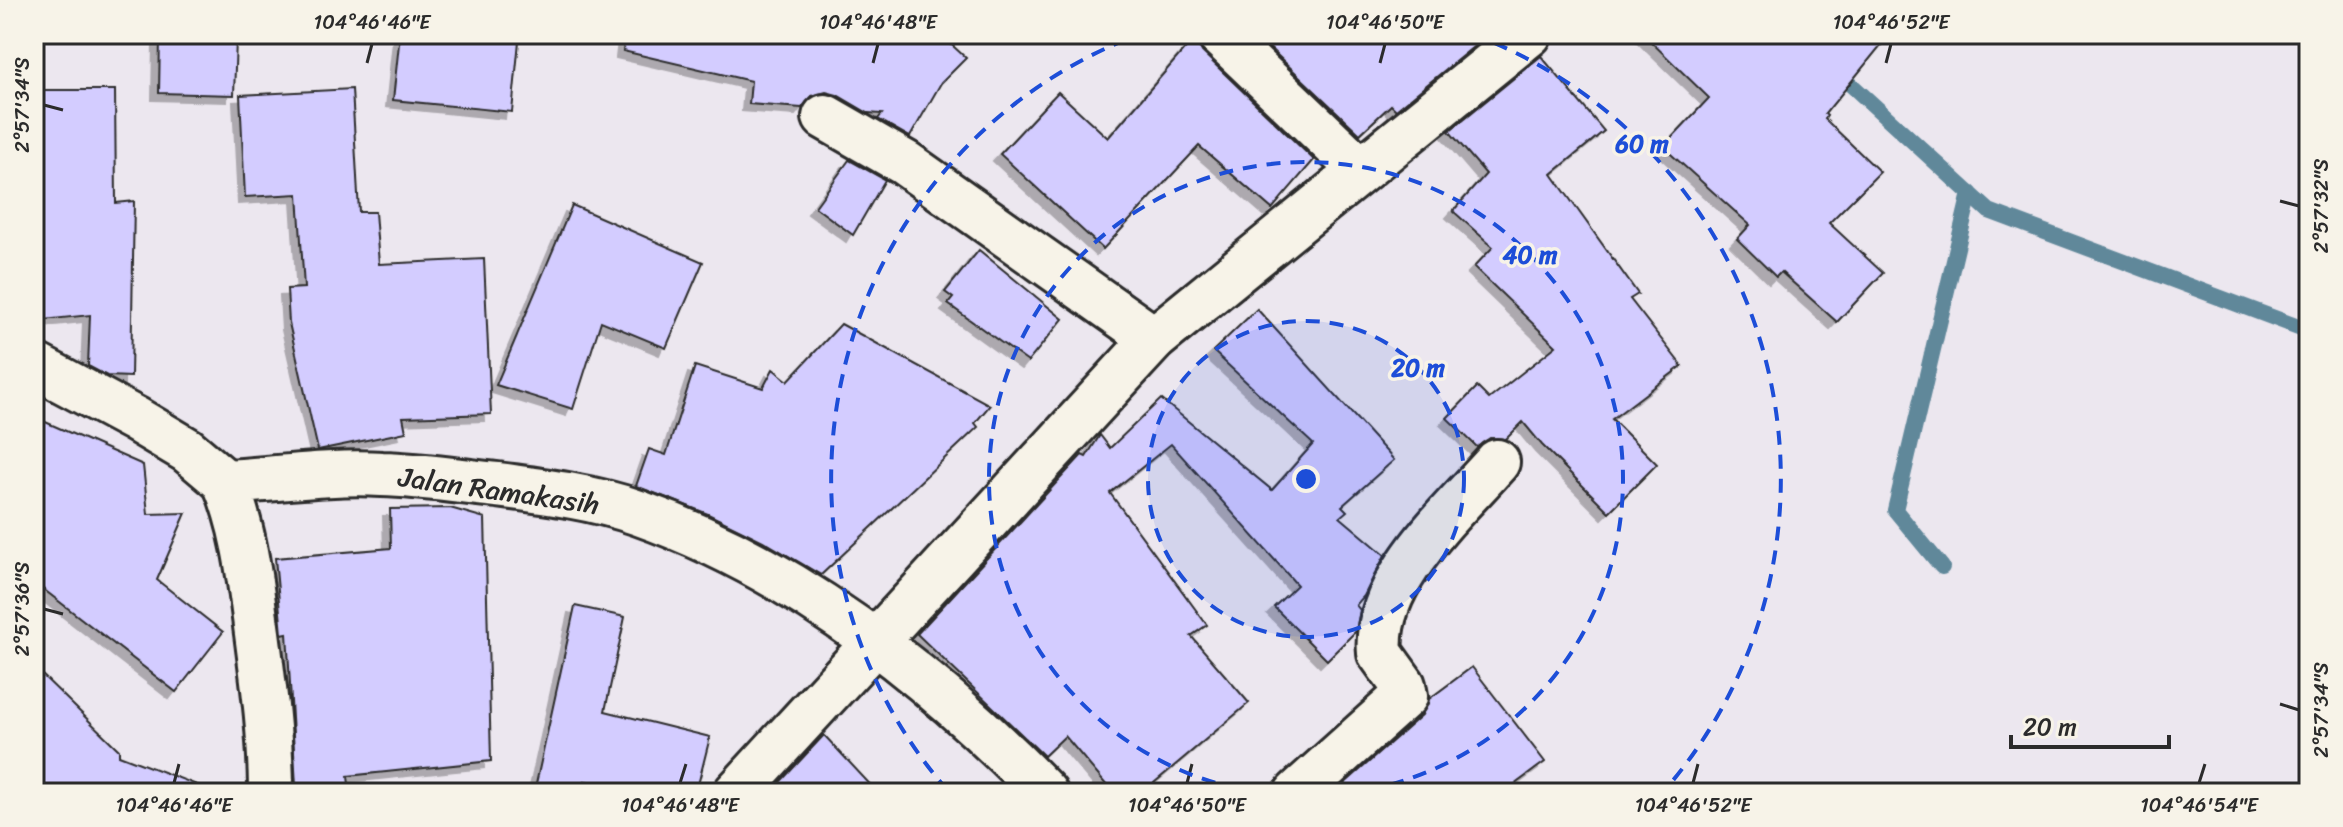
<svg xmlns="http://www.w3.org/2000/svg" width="2343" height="827" font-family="Sriracha,sans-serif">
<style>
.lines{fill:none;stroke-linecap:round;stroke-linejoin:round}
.stream{stroke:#60889a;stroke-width:16}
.building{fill:#d3ccff;stroke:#2b2b2b;stroke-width:2;filter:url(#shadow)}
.minor-casing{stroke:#2b2b2b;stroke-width:50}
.minor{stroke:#f7f3e8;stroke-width:44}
.ticks{fill:none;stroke:#2b2b2b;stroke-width:3}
.ring{fill:none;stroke:#1d4ed8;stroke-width:4;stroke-dasharray:14 10}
.labels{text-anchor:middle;stroke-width:7;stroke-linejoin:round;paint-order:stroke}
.street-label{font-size:28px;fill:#2b2b2b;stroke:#f7f3e8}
.centre{fill:#1d4ed8;stroke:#f7f3e8;stroke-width:4}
.ring-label{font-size:24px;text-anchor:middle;font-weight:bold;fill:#1d4ed8;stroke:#f7f3e8;stroke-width:7;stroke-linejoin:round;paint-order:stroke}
.neatline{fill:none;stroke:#2b2b2b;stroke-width:3}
.ticks-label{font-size:20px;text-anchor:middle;fill:#2b2b2b}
</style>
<defs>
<filter id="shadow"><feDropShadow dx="-7" dy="7" stdDeviation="0" flood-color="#0004"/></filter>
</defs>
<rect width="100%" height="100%" fill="#ece7ef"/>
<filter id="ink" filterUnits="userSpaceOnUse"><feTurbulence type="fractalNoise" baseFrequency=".0125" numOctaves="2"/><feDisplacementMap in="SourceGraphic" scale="16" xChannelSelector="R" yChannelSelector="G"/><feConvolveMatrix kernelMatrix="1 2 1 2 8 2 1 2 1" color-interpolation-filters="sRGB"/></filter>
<g filter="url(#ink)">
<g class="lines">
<!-- stream -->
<g class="stream">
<path d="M 1835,70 L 1989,211 L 2309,331"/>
<path d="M 1942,567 L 1895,510 L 1970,193"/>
</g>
</g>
<!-- building -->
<g class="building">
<path d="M 400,34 L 445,34 L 519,41 L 512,112 L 393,100 Z"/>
<path d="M 625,34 L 940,34 L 966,58 L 941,83 L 910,137 L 878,119 L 882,114 L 868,113 L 837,95 L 826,92 L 812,96 L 802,108 L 749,104 L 751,81 L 623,51 Z"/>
<path d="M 1255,34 L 1489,34 L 1396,110 L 1391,105 L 1360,134 Z"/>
<path d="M 1643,34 L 1890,34 L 1825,114 L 1827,116 L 1825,119 L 1880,172 L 1829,223 L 1883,273 L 1837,322 L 1781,272 L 1776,277 L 1737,239 L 1750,225 L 1663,147 L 1709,98 Z"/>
<path d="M 160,37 L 236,39 L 234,95 L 159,93 Z"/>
<path d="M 1195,37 L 1202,52 L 1314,160 L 1272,209 L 1199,146 L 1103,249 L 1000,154 L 1058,92 L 1108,138 Z"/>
<path d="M 1541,56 L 1604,131 L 1552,174 L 1638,294 L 1630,299 L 1682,366 L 1612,419 L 1657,464 L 1609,512 L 1542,445 L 1523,422 L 1506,439 L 1490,438 L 1477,447 L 1447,418 L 1477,387 L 1489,399 L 1556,346 L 1474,267 L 1493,247 L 1453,211 L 1486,174 L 1449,131 Z"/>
<path d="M 352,89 L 359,212 L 375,212 L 379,264 L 484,259 L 491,414 L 403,417 L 406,432 L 318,450 L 289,323 L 287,289 L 304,288 L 298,194 L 245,197 L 240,95 Z"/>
<path d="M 43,90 L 115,90 L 116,203 L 134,201 L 131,377 L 107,376 L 88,366 L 90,315 L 34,321 L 34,190 L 44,190 Z"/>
<path d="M 849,160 L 885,180 L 853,235 L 815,207 Z"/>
<path d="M 572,205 L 703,262 L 666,348 L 601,321 L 573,409 L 496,385 Z"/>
<path d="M 979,250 L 1063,319 L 1028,362 L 948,304 L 953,298 L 945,292 Z"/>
<path d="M 1257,309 L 1394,460 L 1342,506 L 1347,511 L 1340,517 L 1385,555 L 1364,596 L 1356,605 L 1360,610 L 1356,631 L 1327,660 L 1274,607 L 1297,585 L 1171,444 L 1110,493 L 1207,625 L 1191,636 L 1249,703 L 1142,793 L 1113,793 L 1065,736 L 1044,756 L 917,634 L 1082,455 L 1086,457 L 1100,435 L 1110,448 L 1161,399 L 1272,490 L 1313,444 L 1213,351 Z"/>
<path d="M 841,324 L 990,405 L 975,423 L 978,427 L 821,575 L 763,541 L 708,514 L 636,486 L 649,449 L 666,455 L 695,366 L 763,388 L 773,369 L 788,381 Z"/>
<path d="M 34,417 L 143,465 L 148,514 L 186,513 L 157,580 L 223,632 L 176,692 L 34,582 Z"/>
<path d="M 450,508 L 485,518 L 491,761 L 348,776 L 350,793 L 305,793 L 296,786 L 287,633 L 282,634 L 275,558 L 391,548 L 390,509 Z"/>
<path d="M 575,606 L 625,617 L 605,711 L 710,737 L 696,793 L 632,793 L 585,781 L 583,793 L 534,793 Z"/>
<path d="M 34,667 L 119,750 L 119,755 L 210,790 L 209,793 L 34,793 Z"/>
<path d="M 1472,667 L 1545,762 L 1503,793 L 1334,793 L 1422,715 L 1429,699 Z"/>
<path d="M 824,735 L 878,793 L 770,793 Z"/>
</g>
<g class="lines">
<!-- minor casing -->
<g class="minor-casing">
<g id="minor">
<path d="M 1219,34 L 1361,170"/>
<path d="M 825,117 L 905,163 L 1154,339"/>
<path d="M 34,365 L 135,419 L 187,450 L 225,482"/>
<path d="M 271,793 C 271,739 264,686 257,633 C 250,581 245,531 225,482 C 277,479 331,471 382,474 C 420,475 459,481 497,485 C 545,491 593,497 639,513 C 795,568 931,675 1045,793"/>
<path d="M 736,793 L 1154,339 L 1529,34"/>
<path d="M 1297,793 L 1405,696 L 1403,685 L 1380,653 C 1373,581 1454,511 1497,462"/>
</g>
</g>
<!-- minor -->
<use href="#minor" class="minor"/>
</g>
</g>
<!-- ticks -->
<path class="ticks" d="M 367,63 L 372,44M 873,63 L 878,44M 1380,63 L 1385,44M 1886,63 L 1891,44M 44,105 L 63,110M 2280,201 L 2299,206M 44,609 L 63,614M 2280,704 L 2299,710M 174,783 L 179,764M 680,783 L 686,764M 1187,783 L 1192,764M 1693,783 L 1698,764M 2199,783 L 2205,764"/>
<!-- distance rings -->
<circle cx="1306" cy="479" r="158" fill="#1d4ed8" fill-opacity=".12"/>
<g class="ring">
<circle cx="1306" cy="479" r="158"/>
<path d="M1262 793A317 317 0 1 1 1350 793"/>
<path d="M948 791A475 475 0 0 1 1140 34M1472 34A475 475 0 0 1 1664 791"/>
</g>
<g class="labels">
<!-- street labels -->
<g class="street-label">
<text transform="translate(499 490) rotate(8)" y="10">Jalan Ramakasih</text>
</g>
</g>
<circle cx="1306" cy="479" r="12" class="centre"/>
<g class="ring-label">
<text x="1642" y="152">60 m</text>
<text x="1530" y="263">40 m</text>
<text x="1418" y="376">20 m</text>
</g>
<!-- margin -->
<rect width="2343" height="827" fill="none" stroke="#f7f3e8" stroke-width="88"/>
<!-- scale -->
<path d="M2011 735v12h158v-12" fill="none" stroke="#2b2b2b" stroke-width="4"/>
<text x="2023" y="735" font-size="24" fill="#2b2b2b" stroke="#f7f3e8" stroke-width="6" paint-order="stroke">20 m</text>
<rect x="44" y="44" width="2255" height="739" class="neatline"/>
<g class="ticks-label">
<text x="372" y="29">104°46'46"E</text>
<text x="878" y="29">104°46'48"E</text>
<text x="1385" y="29">104°46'50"E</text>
<text x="1891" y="29">104°46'52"E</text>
<text transform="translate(22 105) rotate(-90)" y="7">2°57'34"S</text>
<text transform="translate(2321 206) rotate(-90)" y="7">2°57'32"S</text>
<text transform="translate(22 609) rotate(-90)" y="7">2°57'36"S</text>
<text transform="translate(2321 710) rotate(-90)" y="7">2°57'34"S</text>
<text x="174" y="812">104°46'46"E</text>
<text x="680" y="812">104°46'48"E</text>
<text x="1187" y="812">104°46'50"E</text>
<text x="1693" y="812">104°46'52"E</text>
<text x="2199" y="812">104°46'54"E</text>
</g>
</svg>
